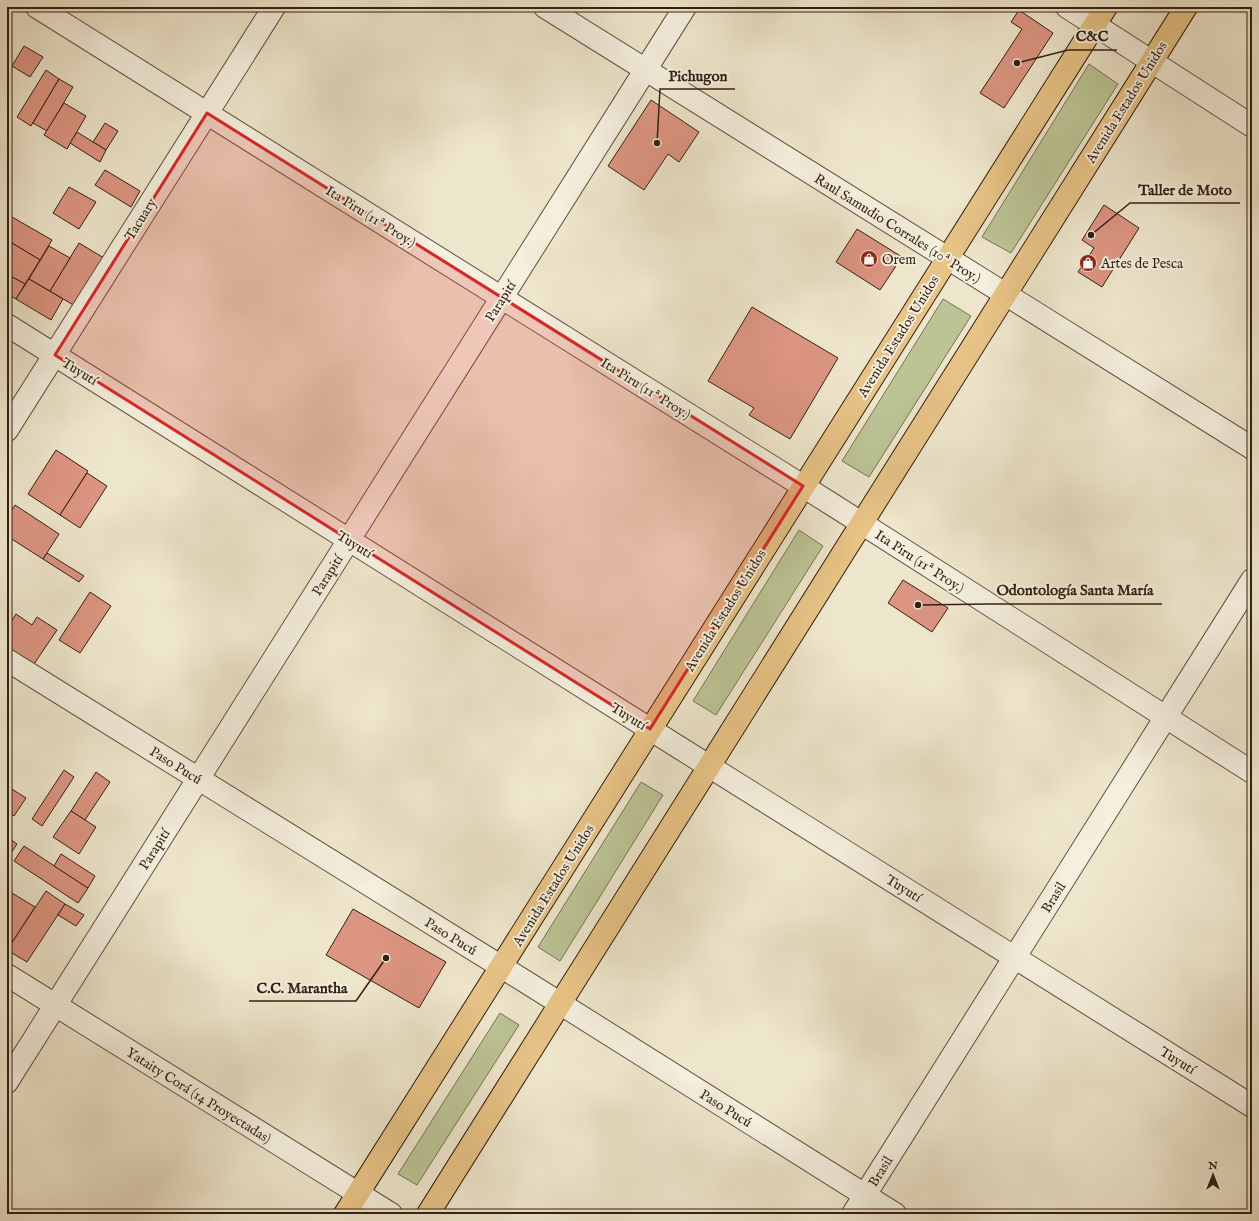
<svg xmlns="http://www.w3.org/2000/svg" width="1259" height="1221" font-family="'IM FELL English',serif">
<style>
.green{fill:#bcc495;stroke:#787254}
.building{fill:#dc9581;stroke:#341f12}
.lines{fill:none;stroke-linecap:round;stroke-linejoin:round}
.minor-casing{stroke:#625140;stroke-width:24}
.major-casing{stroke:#341f12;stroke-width:24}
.minor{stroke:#f4efde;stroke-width:22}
.major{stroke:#e7c386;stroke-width:22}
.marked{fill:#d62828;fill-opacity:0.2;stroke:#d62828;stroke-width:3;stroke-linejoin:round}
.labels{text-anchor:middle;stroke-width:4;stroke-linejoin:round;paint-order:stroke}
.street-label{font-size:14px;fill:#341f12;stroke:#f4efde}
.poi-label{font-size:14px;fill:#341f12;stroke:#f4efde;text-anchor:start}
.leader{fill:none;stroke:#341f12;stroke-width:1.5}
.callout-dot{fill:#341f12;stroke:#f4efde;stroke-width:1.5}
.callout-label{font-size:15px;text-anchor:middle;font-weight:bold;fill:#341f12;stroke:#f4efde;stroke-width:4;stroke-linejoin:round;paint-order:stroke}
</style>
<rect width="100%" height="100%" fill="#eee6cc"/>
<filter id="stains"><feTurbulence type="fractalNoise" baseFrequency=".005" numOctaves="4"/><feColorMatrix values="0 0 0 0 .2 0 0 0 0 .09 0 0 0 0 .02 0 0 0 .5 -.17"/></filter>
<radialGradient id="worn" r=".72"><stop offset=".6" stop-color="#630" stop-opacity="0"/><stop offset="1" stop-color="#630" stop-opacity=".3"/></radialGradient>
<!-- green -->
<g class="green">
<path d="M 1089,64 L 1118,84 L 1011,253 L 982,237 Z"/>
<path d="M 943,299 L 971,316 L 869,477 L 842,461 Z"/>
<path d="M 799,530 L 823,546 L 716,715 L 693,701 Z"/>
<path d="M 641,782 L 663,795 L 560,961 L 538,947 Z"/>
<path d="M 500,1013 L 519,1025 L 417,1185 L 398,1174 Z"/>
</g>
<!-- building -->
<g class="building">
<path d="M 1019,10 L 1053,33 L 1004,108 L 980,93 L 1022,29 L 1011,22 Z"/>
<path d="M 24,46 L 43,57 L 30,77 L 12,66 Z"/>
<path d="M 7,67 L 12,70 L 7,79 Z"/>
<path d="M 46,70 L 59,79 L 31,126 L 17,117 Z"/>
<path d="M 59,79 L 73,87 L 47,131 L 33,123 Z"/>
<path d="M 651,100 L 699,132 L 679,162 L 668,154 L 644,190 L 608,166 Z"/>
<path d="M 64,103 L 86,116 L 67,149 L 44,135 Z"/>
<path d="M 105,123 L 118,131 L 106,150 L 93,142 Z"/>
<path d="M 77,132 L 106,150 L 100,162 L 70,143 Z"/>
<path d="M 105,170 L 140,191 L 131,207 L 95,185 Z"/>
<path d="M 69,187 L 96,202 L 79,229 L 53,213 Z"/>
<path d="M 1104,205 L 1139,228 L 1102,287 L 1078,272 L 1094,248 L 1082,240 Z"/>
<path d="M 7,213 L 12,217 L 7,226 Z"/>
<path d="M 12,217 L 52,240 L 40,260 L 7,240 L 7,226 Z"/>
<path d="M 857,229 L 902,257 L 880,290 L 836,262 Z"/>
<path d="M 7,240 L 40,260 L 25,284 L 7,274 Z"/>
<path d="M 79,243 L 104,258 L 75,306 L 50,291 Z"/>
<path d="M 49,246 L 70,258 L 50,291 L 29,279 Z"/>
<path d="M 7,274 L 25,284 L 16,299 L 7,294 Z"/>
<path d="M 29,279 L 63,299 L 51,320 L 16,299 Z"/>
<path d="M 752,307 L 838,358 L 790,439 L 749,415 L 754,408 L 708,381 Z"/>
<path d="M 56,450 L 88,471 L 60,515 L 28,494 Z"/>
<path d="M 87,473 L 107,486 L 80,528 L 60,515 Z"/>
<path d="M 15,505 L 59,534 L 43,559 L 7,536 L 7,518 Z"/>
<path d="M 47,553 L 84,576 L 79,582 L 43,559 Z"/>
<path d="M 903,580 L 948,608 L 932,632 L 888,603 Z"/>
<path d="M 90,592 L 111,606 L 80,653 L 59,640 Z"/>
<path d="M 16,614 L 32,625 L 37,617 L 57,630 L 32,667 L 7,650 L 7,628 Z"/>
<path d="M 64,770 L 74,777 L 42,826 L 32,819 Z"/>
<path d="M 96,772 L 110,782 L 85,820 L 71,811 Z"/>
<path d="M 7,786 L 26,798 L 14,816 L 7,811 Z"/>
<path d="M 71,811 L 96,827 L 79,854 L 53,837 Z"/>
<path d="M 7,837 L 17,844 L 7,859 Z"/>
<path d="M 24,846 L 88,888 L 78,903 L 14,861 Z"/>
<path d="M 61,854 L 95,876 L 88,888 L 54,866 Z"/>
<path d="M 46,891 L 65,904 L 27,962 L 7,950 Z"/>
<path d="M 12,893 L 35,907 L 7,950 L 7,901 Z"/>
<path d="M 65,904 L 84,915 L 76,926 L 58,915 Z"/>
<path d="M 353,909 L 446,962 L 419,1008 L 326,955 Z"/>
</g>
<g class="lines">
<!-- minor casing -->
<g class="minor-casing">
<g id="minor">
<path d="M 37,7 L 833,505 L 1252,772"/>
<path d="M 545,7 L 1252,448"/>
<path d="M 1067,7 L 1252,126"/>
<path d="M 7,325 L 680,748 L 1252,1106"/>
<path d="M 7,430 L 274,7"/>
<path d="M 7,660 L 526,982 L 895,1214"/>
<path d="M 7,975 L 391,1214"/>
<path d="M 7,1082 L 685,7"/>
<path d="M 853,1214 L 1252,580"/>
</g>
</g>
<!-- major casing -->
<g class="major-casing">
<g id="major">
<path d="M 345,1214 L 1106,7"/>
<path d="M 428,1214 L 1186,7"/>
</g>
</g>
<!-- minor -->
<use href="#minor" class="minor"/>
<!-- major -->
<use href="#major" class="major"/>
</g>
<!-- marked area -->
<path class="marked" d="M 207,113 L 803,486 L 650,729 L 55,355 Z"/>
<!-- icons -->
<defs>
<g id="shop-disc" transform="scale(0.9)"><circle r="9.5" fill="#8f2418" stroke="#f4efde"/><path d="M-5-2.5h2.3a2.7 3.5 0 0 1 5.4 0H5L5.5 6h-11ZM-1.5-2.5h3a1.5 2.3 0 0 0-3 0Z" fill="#fff"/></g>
</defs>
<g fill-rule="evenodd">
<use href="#shop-disc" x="869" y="259"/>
<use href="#shop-disc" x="1088" y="263"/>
</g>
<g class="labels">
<!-- street labels -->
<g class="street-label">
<text transform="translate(1126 102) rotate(-58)" y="5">Avenida Estados Unidos</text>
<text transform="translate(371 216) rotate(32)" y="5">Ita Piru (11ª Proy.)</text>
<text transform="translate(140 219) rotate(-58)" y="5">Tacuary</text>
<text transform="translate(898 228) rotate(32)" y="5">Raul Samudio Corrales (10ª Proy.)</text>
<text transform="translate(500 301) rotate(-58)" y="5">Parapití</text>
<text transform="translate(898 336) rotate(-58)" y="5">Avenida Estados Unidos</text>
<text transform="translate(80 371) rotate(32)" y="5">Tuyutí</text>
<text transform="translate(646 388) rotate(32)" y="5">Ita Piru (11ª Proy.)</text>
<text transform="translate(355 544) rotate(32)" y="5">Tuyutí</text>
<text transform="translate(920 561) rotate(33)" y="5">Ita Piru (11ª Proy.)</text>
<text transform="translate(327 575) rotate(-58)" y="5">Parapití</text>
<text transform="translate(725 610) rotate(-58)" y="5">Avenida Estados Unidos</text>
<text transform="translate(629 716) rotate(32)" y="5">Tuyutí</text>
<text transform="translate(176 765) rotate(32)" y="5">Paso Pucú</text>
<text transform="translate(154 849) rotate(-58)" y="5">Parapití</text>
<text transform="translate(553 885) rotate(-58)" y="5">Avenida Estados Unidos</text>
<text transform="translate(904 888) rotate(32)" y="5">Tuyutí</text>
<text transform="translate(1053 897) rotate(-58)" y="5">Brasil</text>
<text transform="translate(451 936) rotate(32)" y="5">Paso Pucú</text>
<text transform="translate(1178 1060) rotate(32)" y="5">Tuyutí</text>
<text transform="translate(199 1095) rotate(32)" y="5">Yataity Corá (14 Proyectadas)</text>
<text transform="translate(726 1108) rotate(32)" y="5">Paso Pucú</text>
<text transform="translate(880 1171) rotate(-58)" y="5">Brasil</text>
</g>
<!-- poi labels -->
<g class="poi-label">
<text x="882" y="264">Orem</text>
<text x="1101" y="268">Artes de Pesca</text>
</g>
</g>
<!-- callouts -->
<path class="leader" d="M1017 63L1068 50H1117M657 143L660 89H735M1091 235L1130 203H1240M918 605L989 604H1162M386 958L356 1001H249"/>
<g class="callout-dot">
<circle cx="1017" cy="63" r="4"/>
<circle cx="657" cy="143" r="4"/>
<circle cx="1091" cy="235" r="4"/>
<circle cx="918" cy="605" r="4"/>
<circle cx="386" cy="958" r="4"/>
</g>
<g class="callout-label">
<text x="1092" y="41">C&amp;C</text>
<text x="698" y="81">Pichugon</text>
<text x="1185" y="195">Taller de Moto</text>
<text x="1075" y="595">Odontología Santa María</text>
<text x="302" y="993">C.C. Marantha</text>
</g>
<!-- margin -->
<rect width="1259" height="1221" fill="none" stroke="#eee6cc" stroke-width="24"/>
<rect x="8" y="8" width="1243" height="1205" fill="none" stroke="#341f12" stroke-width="2"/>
<rect x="12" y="12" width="1235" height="1197" fill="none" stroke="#341f12"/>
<!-- north arrow -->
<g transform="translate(1213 1175)" stroke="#f4efde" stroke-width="3" paint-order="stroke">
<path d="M0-3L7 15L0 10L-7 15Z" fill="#341f12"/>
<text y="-6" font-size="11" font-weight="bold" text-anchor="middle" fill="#341f12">N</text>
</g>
<rect width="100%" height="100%" filter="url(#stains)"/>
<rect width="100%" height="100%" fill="url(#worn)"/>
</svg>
